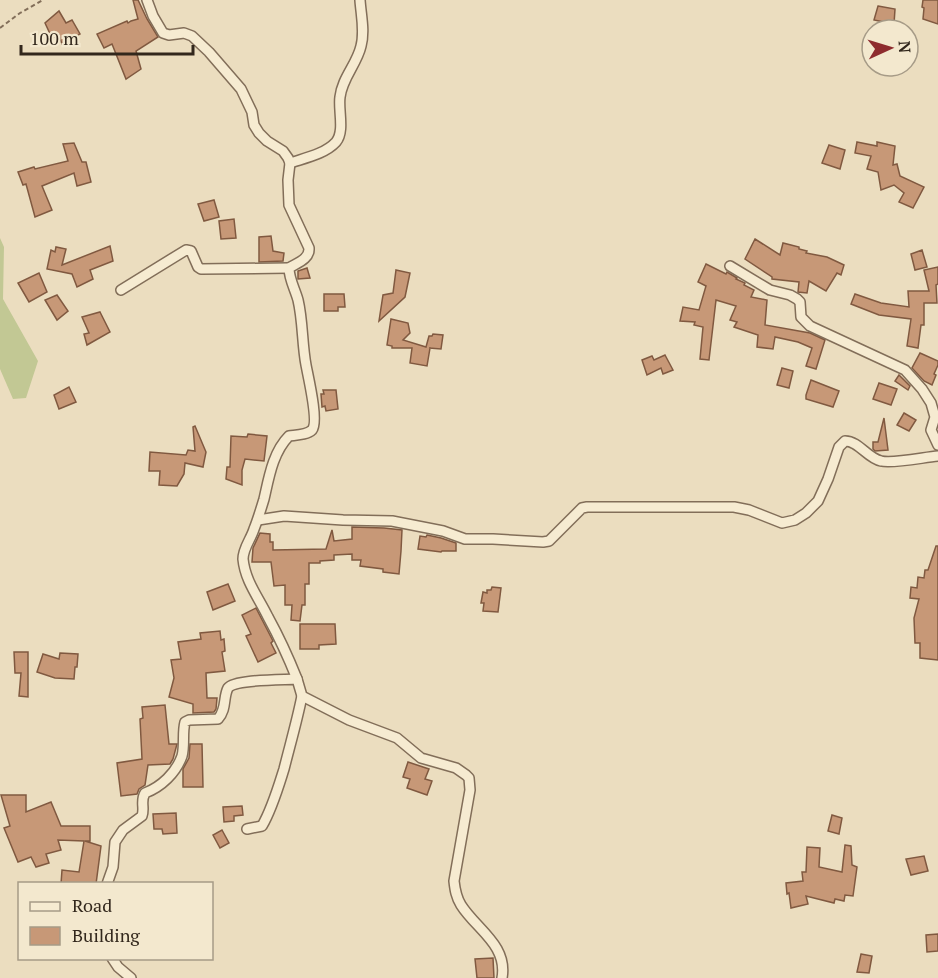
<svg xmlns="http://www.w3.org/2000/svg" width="938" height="978" font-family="'PT Serif',serif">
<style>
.green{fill:#c2c894}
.building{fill:#c79877;stroke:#805940;stroke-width:1.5}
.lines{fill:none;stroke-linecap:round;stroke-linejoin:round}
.street-casing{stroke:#826e59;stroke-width:12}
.path{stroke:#826e59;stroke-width:2;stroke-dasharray:4.5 3;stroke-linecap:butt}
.street{stroke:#f6ebd1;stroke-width:9}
</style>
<rect width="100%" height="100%" fill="#ebddbf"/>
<!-- green -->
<path class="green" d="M 0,238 L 4,247 L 3,299 L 38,361 L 26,398 L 13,399 L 0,369 Z"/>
<!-- building -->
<g class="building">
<path d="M 133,0 L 138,0 L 147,19 L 158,37 L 136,51 L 141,69 L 126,79 L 112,44 L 104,48 L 97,34 L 127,21 L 128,23 L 131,21 L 138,19 Z"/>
<path d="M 923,0 L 938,0 L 938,24 L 923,19 L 924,8 L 922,7 Z"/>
<path d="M 878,6 L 895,9 L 894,24 L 874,20 Z"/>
<path d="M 59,11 L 66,23 L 72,20 L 80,34 L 62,44 L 59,35 L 52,38 L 45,23 Z"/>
<path d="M 857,142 L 877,146 L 877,142 L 895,146 L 893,165 L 897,164 L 900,176 L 924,187 L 913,208 L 899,202 L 904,193 L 894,185 L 881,190 L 878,172 L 867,169 L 871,156 L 855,153 Z"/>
<path d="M 74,143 L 82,162 L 86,162 L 91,182 L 77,186 L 74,173 L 42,186 L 52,210 L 35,217 L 26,184 L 23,185 L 18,172 L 34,167 L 35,169 L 68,161 L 63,144 Z"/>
<path d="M 829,145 L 845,150 L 840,169 L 822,163 Z"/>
<path d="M 214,200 L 219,217 L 204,221 L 198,204 Z"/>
<path d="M 234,219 L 236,238 L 221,239 L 219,221 Z"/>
<path d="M 271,236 L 273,251 L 284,253 L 283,261 L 259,262 L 259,237 Z"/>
<path d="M 755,239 L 780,255 L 783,243 L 799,247 L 799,249 L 807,251 L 806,253 L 827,257 L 844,265 L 841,275 L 837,273 L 826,291 L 809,281 L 807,293 L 798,292 L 799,282 L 772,279 L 772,277 L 745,259 Z"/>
<path d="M 110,246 L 113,261 L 90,270 L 93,279 L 77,287 L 72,274 L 47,269 L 51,250 L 55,252 L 56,247 L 66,249 L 62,265 Z"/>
<path d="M 922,250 L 927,267 L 915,270 L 911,254 Z"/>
<path d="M 706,264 L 726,274 L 727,272 L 737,278 L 736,279 L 745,283 L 744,285 L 754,290 L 751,297 L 767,300 L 765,325 L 810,333 L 825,340 L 816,369 L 806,366 L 812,348 L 798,342 L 775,337 L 773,349 L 757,347 L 758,335 L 734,327 L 737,322 L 730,320 L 736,306 L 716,300 L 709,360 L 700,359 L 703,327 L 694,325 L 695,322 L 680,321 L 683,307 L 699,310 L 706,286 L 698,282 Z"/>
<path d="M 938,267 L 938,284 L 936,285 L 937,303 L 924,303 L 924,325 L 921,325 L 918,348 L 907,346 L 911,319 L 879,315 L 851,304 L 855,294 L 881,303 L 909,307 L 908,291 L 929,291 L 924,270 Z"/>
<path d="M 307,268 L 310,278 L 298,279 L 298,271 Z"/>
<path d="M 396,270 L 410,273 L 405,297 L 379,321 L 383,295 L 393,293 Z"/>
<path d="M 39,273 L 47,292 L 29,302 L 18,283 Z"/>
<path d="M 324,294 L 344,294 L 345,307 L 338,307 L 338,311 L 324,311 Z"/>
<path d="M 57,295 L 68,311 L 57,320 L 45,300 Z"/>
<path d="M 100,312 L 110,332 L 87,345 L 84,334 L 89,333 L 82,317 Z"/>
<path d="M 391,319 L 408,323 L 410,333 L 403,340 L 426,347 L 429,336 L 432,336 L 433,334 L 443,335 L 441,349 L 429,348 L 430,348 L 427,366 L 410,363 L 412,348 L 392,348 L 392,346 L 387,345 Z"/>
<path d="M 920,353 L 938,361 L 938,365 L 934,374 L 936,375 L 932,385 L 924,381 L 912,368 Z"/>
<path d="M 665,355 L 673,370 L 663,374 L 661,368 L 647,375 L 642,360 L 652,356 L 654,360 Z"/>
<path d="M 782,368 L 793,371 L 789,388 L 777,385 Z"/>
<path d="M 899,375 L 910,386 L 908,390 L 895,381 Z"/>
<path d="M 811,380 L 839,391 L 833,407 L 806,399 L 806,395 Z"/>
<path d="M 879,383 L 897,389 L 891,405 L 873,399 Z"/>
<path d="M 69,387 L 76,402 L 59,409 L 54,395 Z"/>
<path d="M 323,390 L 336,390 L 338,409 L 326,411 L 325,406 L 322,407 L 321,394 L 324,394 Z"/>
<path d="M 904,413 L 916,420 L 909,431 L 897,425 Z"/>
<path d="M 884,418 L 888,450 L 875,451 L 873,449 L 873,442 L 878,442 Z"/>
<path d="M 195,426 L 206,452 L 203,467 L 185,463 L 184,474 L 177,486 L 159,485 L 160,471 L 149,471 L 150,452 L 186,455 L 188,450 L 195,451 L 193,427 Z"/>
<path d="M 248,434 L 267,436 L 264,461 L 245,459 L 242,470 L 242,485 L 226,479 L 227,467 L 230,467 L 231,436 L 247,437 Z"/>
<path d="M 352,527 L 384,528 L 402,530 L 401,551 L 399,574 L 383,572 L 383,569 L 360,566 L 361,560 L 352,560 L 352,554 L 334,555 L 334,560 L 320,561 L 320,563 L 309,563 L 309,584 L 305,584 L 305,605 L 302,605 L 300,621 L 291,620 L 292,605 L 285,605 L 285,585 L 274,586 L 271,562 L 252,562 L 253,548 L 260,533 L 270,534 L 270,542 L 273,542 L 273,550 L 326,549 L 332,530 L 334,541 L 352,539 Z"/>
<path d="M 427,535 L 441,538 L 456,543 L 456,551 L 442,551 L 441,552 L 418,549 L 420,536 L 426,537 Z"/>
<path d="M 936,546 L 938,546 L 938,660 L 920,658 L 920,643 L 915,643 L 914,618 L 919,599 L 910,598 L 911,587 L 917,588 L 918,577 L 924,578 L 925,570 L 928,570 Z"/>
<path d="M 228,584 L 235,601 L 213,610 L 207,592 Z"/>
<path d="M 492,587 L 501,588 L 498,612 L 483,611 L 484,603 L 481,603 L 483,592 L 487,593 L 487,590 L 491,590 Z"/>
<path d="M 256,608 L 273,641 L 271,643 L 276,653 L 258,662 L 246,636 L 251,634 L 242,615 Z"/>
<path d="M 300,624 L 335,624 L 336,644 L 319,645 L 319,649 L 300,649 Z"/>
<path d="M 220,631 L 221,640 L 224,639 L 225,651 L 222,652 L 225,671 L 206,673 L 207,698 L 217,698 L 216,709 L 214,712 L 193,713 L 193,704 L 169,697 L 174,678 L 171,660 L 181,659 L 178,642 L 201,639 L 200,633 Z"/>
<path d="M 14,652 L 28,652 L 28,697 L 19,696 L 21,673 L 15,673 Z"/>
<path d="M 60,653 L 78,654 L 77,667 L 75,667 L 74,679 L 55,678 L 37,672 L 43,654 L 59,659 Z"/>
<path d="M 165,705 L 169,744 L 177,744 L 173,759 L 170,764 L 148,765 L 145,785 L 139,789 L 137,794 L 121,796 L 117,763 L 142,759 L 140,719 L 143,718 L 142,707 Z"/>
<path d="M 190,744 L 202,744 L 203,787 L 183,787 L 183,769 L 189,758 Z"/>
<path d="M 408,762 L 429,769 L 425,779 L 432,781 L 427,795 L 407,788 L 410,779 L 403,777 Z"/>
<path d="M 1,795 L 26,795 L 26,812 L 51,802 L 61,826 L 90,826 L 90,841 L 85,841 L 101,846 L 96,884 L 61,884 L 62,870 L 79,872 L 84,841 L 58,840 L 61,850 L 46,854 L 49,863 L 36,867 L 31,857 L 18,862 L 4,828 L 10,826 Z"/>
<path d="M 242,806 L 243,815 L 234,816 L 234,821 L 224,822 L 223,807 Z"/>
<path d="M 176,813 L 177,833 L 163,834 L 162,829 L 154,829 L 153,814 Z"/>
<path d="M 832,815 L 842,818 L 839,834 L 828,831 Z"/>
<path d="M 222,830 L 229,843 L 220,848 L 213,835 Z"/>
<path d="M 845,845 L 851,846 L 852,865 L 857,867 L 853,896 L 845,895 L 844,901 L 835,899 L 834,903 L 806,896 L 808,904 L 791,908 L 789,893 L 787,894 L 786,883 L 803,881 L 802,872 L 806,872 L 807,847 L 820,848 L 819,867 L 842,872 Z"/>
<path d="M 924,856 L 928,871 L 911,875 L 906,859 Z"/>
<path d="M 938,934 L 938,951 L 927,952 L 926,935 Z"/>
<path d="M 861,954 L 872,956 L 869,973 L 857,972 Z"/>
<path d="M 493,958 L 494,978 L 477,978 L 475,959 Z"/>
</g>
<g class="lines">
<!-- street casing -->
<g class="street-casing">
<g id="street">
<path d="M 147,0 L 153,16 L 163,33 L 169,35 L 184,33 L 192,36 L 209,52 L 241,89 L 252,112 L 254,125 L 259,133 L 267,141 L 283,151 L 288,158 L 290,163 L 288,180 L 289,205 L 309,248 C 310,259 297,263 289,268 C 289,279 295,289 298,300 C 303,321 302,344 306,365 C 308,376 319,422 312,430 C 307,435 296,435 289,436 C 273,452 269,477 264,499 C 261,509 258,519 254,529 C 251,539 243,548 243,559 C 245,581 259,598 268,617 C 279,637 289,659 297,679"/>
<path d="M 290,163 C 305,158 325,154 336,142 C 345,131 338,110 340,97 C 342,78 357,64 361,46 C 365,31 361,15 360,0"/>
<path d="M 730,266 L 770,290 L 790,295 L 797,299 L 800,302 L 801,317 L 810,326 L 905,370 L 922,389 L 931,403 L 935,417 L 931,430 L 938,445"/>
<path d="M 121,290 L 186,250 L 191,251 L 198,267 L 201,269 L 289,268"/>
<path d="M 258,520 L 284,516 L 343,520 L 392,521 L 443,531 L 465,539 L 493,539 L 543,542 L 549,541 L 582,508 L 587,507 L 734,507 L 749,510 L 782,523 L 795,520 L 806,513 L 818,501 L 828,479 L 839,447 L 845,441 C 859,441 867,458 881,461 C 893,464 925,457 938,456"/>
<path d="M 247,829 L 262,826 C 272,809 278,788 284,769 C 290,745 297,721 302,696"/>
<path d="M 107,884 L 113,867 L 115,842 L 123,830 L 142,816 C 145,808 140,801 145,793 C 161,787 176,773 182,756 C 185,745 182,733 185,722 L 189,720 L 218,719 C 227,709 223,697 228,688 C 235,679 285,680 297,679 L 302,696 L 349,720 L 397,738 L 421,758 L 456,768 L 466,775 L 469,778 L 470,790 L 454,881 C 455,890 456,897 461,905 C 476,929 508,945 502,978"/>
<path d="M 112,958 L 118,967 L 131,978"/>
</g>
</g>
<!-- path -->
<path class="path" d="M 0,28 L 20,13 L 43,0"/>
<!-- street -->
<use href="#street" class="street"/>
</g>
<!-- legend -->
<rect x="18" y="882" width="195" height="78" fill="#f3e8ce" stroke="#a69b87" stroke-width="1.5"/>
<rect x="30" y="902" width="30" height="9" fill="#f6ebd1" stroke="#a69b87" stroke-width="1.5"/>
<text x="72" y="912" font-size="18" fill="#32271c">Road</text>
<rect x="30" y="927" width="30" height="18" fill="#c79877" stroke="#a69b87" stroke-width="1.5"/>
<text x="72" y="942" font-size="18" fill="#32271c">Building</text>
<!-- north arrow -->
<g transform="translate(890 48) rotate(86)"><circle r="28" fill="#f3e8ce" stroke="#a69b87" stroke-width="1.5"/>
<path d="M0-4.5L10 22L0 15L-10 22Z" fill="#8e2c2e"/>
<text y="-9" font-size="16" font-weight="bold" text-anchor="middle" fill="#32271c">N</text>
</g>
<!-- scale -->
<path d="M21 45v9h172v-9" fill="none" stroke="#32271c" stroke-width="3"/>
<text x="30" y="45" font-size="18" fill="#32271c" stroke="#f3e8ce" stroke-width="4.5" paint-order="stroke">100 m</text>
</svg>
